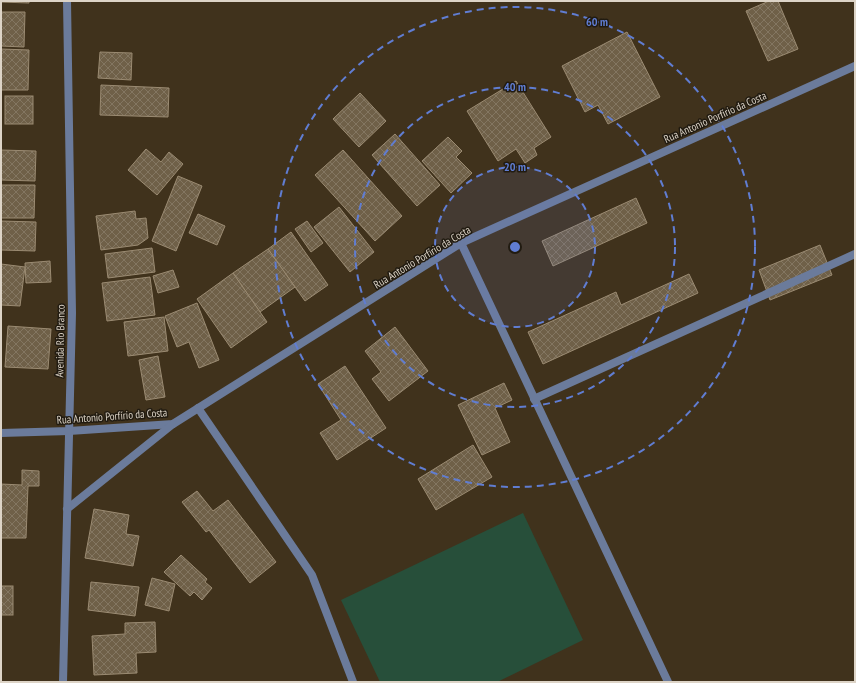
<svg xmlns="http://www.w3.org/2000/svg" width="856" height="683" font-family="'PT Sans Narrow',sans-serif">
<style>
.pitch{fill:#274f3a}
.building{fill:url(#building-cross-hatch);stroke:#9b8b72}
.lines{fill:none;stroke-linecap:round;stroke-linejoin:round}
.lane{stroke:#6b7b9b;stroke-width:8}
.street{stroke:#6b7b9b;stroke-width:8}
.ring{fill:none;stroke:#607dd2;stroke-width:2;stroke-dasharray:7 5}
.labels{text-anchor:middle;stroke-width:3;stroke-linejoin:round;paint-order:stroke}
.street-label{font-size:11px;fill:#ddd4c7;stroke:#211b11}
.centre{fill:#607dd2;stroke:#211b11;stroke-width:2}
.ring-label{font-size:12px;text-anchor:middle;font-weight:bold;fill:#607dd2;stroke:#211b11;stroke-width:3;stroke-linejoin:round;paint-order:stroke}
</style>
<defs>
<pattern id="building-cross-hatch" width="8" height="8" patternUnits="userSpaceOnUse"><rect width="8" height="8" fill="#6f6048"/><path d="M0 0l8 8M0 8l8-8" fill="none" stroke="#837661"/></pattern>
</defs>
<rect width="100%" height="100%" fill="#40321c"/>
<!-- pitch -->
<path class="pitch" d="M 523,513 L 583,640 L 497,682 L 380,682 L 341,600 Z"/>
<!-- building -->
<g class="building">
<path d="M 1,1 L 29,1 L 29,3 L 1,2 Z"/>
<path d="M 769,1 L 778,1 L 798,49 L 768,61 L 746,11 Z"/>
<path d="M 1,12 L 25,12 L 24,47 L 1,46 Z"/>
<path d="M 627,32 L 660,97 L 608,124 L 598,105 L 585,112 L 562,66 Z"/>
<path d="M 1,49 L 29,50 L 28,90 L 1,90 Z"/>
<path d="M 100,52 L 132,53 L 131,80 L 98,78 Z"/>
<path d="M 516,81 L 551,137 L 534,148 L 537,155 L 525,163 L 516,149 L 498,161 L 467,111 Z"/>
<path d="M 101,85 L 169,88 L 168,117 L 100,115 Z"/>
<path d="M 360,93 L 386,121 L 359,147 L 333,119 Z"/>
<rect x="5" y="96" width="28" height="28"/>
<path d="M 395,134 L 440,185 L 417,206 L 372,155 Z"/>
<path d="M 448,137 L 462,151 L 456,157 L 472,173 L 451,193 L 422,161 Z"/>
<path d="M 146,149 L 161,162 L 169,152 L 183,164 L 157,195 L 128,170 Z"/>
<path d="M 1,150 L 36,151 L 35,181 L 1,180 Z"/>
<path d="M 343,150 L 402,216 L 375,241 L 315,175 Z"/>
<path d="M 178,176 L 202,186 L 176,251 L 152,241 Z"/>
<path d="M 1,185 L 35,185 L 34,218 L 1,218 Z"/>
<path d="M 636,198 L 647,223 L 553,266 L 542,241 Z"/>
<path d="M 339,207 L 374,252 L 350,272 L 314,227 Z"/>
<path d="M 135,211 L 136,219 L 146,218 L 148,238 L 138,245 L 101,250 L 96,216 Z"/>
<path d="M 198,214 L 225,226 L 217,245 L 189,233 Z"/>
<path d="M 1,221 L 36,222 L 35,251 L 1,250 Z"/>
<path d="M 307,221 L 323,243 L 311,252 L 295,229 Z"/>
<path d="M 291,232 L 328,285 L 305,301 L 268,249 Z"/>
<path d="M 820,245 L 832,275 L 770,300 L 759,270 Z"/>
<path d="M 152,248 L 155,272 L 108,278 L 105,254 Z"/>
<path d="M 268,249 L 295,287 L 260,312 L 233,273 Z"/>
<path d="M 50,261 L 51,282 L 26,283 L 25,263 Z"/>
<path d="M 1,264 L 25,267 L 20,306 L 1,305 Z"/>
<path d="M 173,270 L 179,287 L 158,293 L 153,276 Z"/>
<path d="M 233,273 L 267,322 L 231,348 L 197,299 Z"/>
<path d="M 689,274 L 698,293 L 543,364 L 528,332 L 616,292 L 621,305 Z"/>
<path d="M 150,277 L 155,315 L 107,321 L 102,283 Z"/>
<path d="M 197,303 L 219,360 L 199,368 L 189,342 L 177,347 L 165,316 Z"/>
<path d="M 164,317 L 168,351 L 128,356 L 124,322 Z"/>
<path d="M 8,326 L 51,329 L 48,369 L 5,367 Z"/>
<path d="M 395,327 L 428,371 L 389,401 L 372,379 L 381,372 L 365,351 Z"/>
<path d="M 158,356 L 165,397 L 146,400 L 139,360 Z"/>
<path d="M 345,366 L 386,428 L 337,460 L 320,433 L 341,420 L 318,384 Z"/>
<path d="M 504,383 L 512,400 L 495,408 L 510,442 L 482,455 L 458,405 Z"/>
<path d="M 473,445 L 492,477 L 436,510 L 418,479 Z"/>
<path d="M 22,470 L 39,471 L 39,486 L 28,486 L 26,538 L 1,538 L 1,484 L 22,485 Z"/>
<path d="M 197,491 L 213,511 L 228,500 L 276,562 L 250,583 L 209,530 L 206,532 L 182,502 Z"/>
<path d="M 94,509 L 129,515 L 126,534 L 139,536 L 133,566 L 85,558 Z"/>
<path d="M 181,555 L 207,579 L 205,582 L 212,588 L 202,600 L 194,592 L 190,596 L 164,572 Z"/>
<path d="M 152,578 L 175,584 L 169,611 L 145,605 Z"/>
<path d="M 91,582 L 139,587 L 135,616 L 88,610 Z"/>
<rect x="1" y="586" width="12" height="29"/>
<path d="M 155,622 L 156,652 L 136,653 L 137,673 L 94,675 L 92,636 L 125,634 L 125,623 Z"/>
</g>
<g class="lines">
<!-- lane -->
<g class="lane">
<path d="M 534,399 L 855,254"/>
<path d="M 198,408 L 312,575 L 353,682"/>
</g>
<!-- street -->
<g class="street">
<path d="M 461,243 L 668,682"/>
<path d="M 1,433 L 69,431 L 173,424 L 461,243 L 855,66"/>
<path d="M 67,509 L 173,424"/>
<path d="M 63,682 L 72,313 L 67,1"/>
</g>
</g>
<!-- distance rings -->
<circle cx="515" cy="247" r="80" fill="#607dd2" fill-opacity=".12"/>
<g class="ring">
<circle cx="515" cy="247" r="80"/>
<circle cx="515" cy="247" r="160"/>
<circle cx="515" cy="247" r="240"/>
</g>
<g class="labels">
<!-- street labels -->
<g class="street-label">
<text transform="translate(715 117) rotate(-24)" y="4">Rua Antonio Porfírio da Costa</text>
<text transform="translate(422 257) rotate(-31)" y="4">Rua Antonio Porfírio da Costa</text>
<text transform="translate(60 341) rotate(-89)" y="4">Avenida Rio Branco</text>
<text transform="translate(112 416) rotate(-4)" y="4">Rua Antonio Porfírio da Costa</text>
</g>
</g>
<circle cx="515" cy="247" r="6" class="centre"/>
<g class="ring-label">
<text x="597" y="26">60 m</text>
<text x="515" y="91">40 m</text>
<text x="515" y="171">20 m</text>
</g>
<!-- border -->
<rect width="856" height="683" fill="none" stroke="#ddd4c7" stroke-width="4"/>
</svg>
